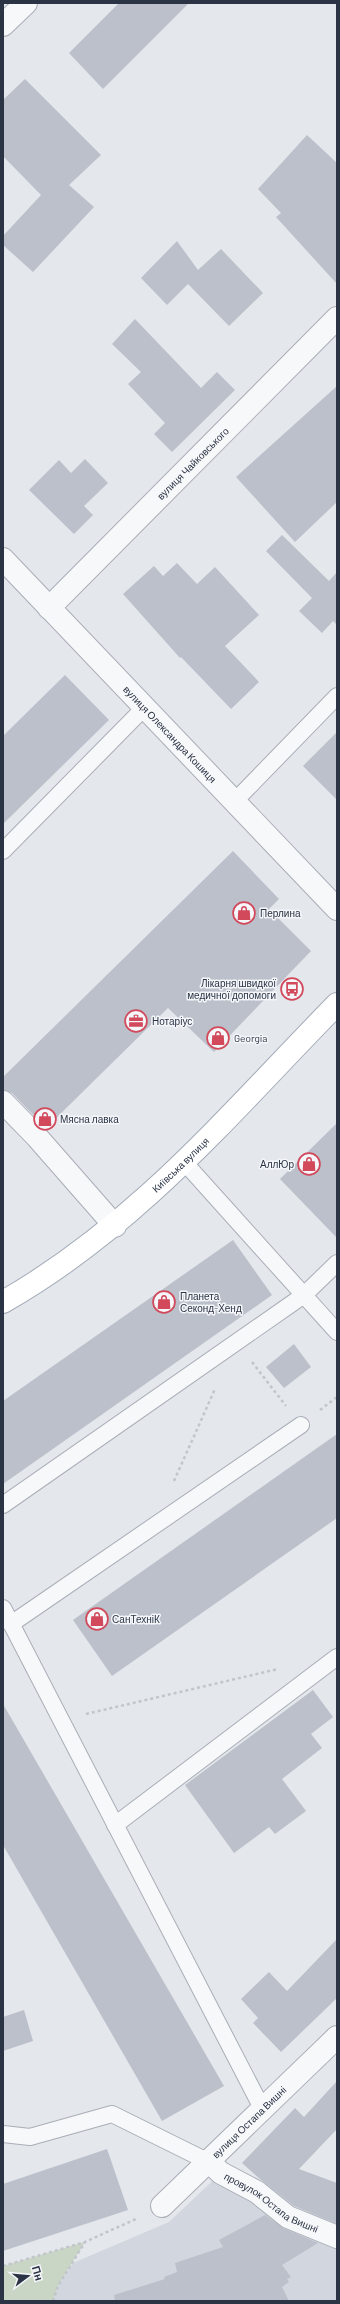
<svg xmlns="http://www.w3.org/2000/svg" width="340" height="2304" font-family="Barlow,sans-serif">
<style>
.built{fill:#d2d6de}
.green{fill:#c9d6c5}
.building{fill:#bbc0ca}
.lines{fill:none;stroke-linecap:round;stroke-linejoin:round}
.service-casing{stroke:#a9aeb7;stroke-width:18}
.pedestrian-casing{stroke:#a9aeb7;stroke-width:24}
.minor-casing{stroke:#a9aeb7;stroke-width:24}
.primary-casing{stroke:#a3abb8;stroke-width:24}
.path{stroke:#c2c5cb;stroke-width:2.5;stroke-dasharray:3 3;stroke-linecap:butt}
.service{stroke:#f7f8fa;stroke-width:16}
.pedestrian{stroke:#f7f8fa;stroke-width:22}
.minor{stroke:#f7f8fa;stroke-width:22}
.primary{stroke:#fff;stroke-width:22}
.labels{text-anchor:middle;stroke-width:3;stroke-linejoin:round;paint-order:stroke}
.street-label{font-size:10px;fill:#2b3445;stroke:#f4f6f9}
.poi-label{font-size:10px;fill:#2b3445;stroke:#f4f6f9;text-anchor:start}
</style>
<rect width="100%" height="100%" fill="#e4e7ec"/>
<!-- built -->
<path class="built" d="M 221,2173 L 337,2237 L 337,2301 L 53,2301 L 58,2286 L 73,2263 L 169,2222 Z"/>
<!-- green -->
<path class="green" d="M 85,2242 L 58,2286 L 53,2301 L 3,2301 L 3,2266 Z"/>
<!-- building -->
<g class="building">
<path d="M 119,3 L 189,3 L 103,89 L 69,53 Z"/>
<path d="M 25,79 L 101,155 L 69,185 L 94,207 L 33,272 L 3,245 L 3,236 L 41,195 L 3,156 L 3,100 Z"/>
<path d="M 307,135 L 337,163 L 337,284 L 276,217 L 281,213 L 258,189 Z"/>
<path d="M 177,241 L 198,270 L 221,249 L 263,293 L 229,326 L 188,284 L 167,305 L 141,278 Z"/>
<path d="M 135,319 L 201,388 L 217,372 L 235,390 L 172,452 L 154,434 L 165,423 L 128,384 L 141,372 L 112,344 Z"/>
<path d="M 337,386 L 337,502 L 295,542 L 236,477 Z"/>
<path d="M 85,459 L 108,483 L 84,506 L 93,515 L 74,534 L 29,490 L 59,460 L 71,473 Z"/>
<path d="M 282,535 L 329,581 L 337,572 L 337,625 L 333,621 L 322,633 L 299,611 L 312,598 L 266,551 Z"/>
<path d="M 177,563 L 197,584 L 215,567 L 259,615 L 225,646 L 259,682 L 231,709 L 181,657 L 180,658 L 123,594 L 154,566 L 163,576 Z"/>
<path d="M 65,675 L 109,720 L 3,824 L 3,736 Z"/>
<path d="M 337,732 L 337,800 L 303,766 Z"/>
<path d="M 233,851 L 279,899 L 269,909 L 311,951 L 214,1052 L 168,1008 L 46,1128 L 12,1093 L 3,1090 L 3,1077 Z"/>
<path d="M 337,1123 L 337,1238 L 280,1179 Z"/>
<path d="M 233,1240 L 272,1295 L 3,1484 L 3,1401 Z"/>
<path d="M 294,1344 L 311,1367 L 284,1388 L 266,1367 Z"/>
<path d="M 337,1434 L 337,1518 L 112,1676 L 73,1620 Z"/>
<path d="M 313,1690 L 333,1717 L 311,1734 L 322,1748 L 282,1779 L 306,1811 L 275,1834 L 269,1827 L 234,1853 L 185,1785 Z"/>
<path d="M 3,1704 L 224,2086 L 162,2121 L 3,1845 Z"/>
<path d="M 337,1939 L 337,1998 L 281,2052 L 253,2023 L 258,2018 L 241,1999 L 269,1972 L 287,1991 Z"/>
<path d="M 24,2010 L 33,2041 L 3,2051 L 3,2017 Z"/>
<path d="M 337,2081 L 337,2129 L 299,2169 L 337,2183 L 337,2224 L 294,2206 L 260,2179 L 242,2163 L 295,2108 L 304,2117 Z"/>
<path d="M 107,2149 L 128,2210 L 3,2251 L 3,2184 Z"/>
<path d="M 265,2215 L 283,2228 L 318,2243 L 282,2265 L 291,2277 L 287,2279 L 289,2282 L 282,2287 L 289,2301 L 115,2301 L 114,2295 L 165,2279 L 164,2277 L 177,2272 L 175,2263 L 223,2247 L 219,2240 Z"/>
</g>
<g class="lines">
<!-- service casing -->
<g class="service-casing">
<g id="service">
<path d="M 234,802 L 337,696"/>
<path d="M 3,851 L 144,708"/>
<path d="M 185,1163 L 337,1332"/>
<path d="M 3,1505 L 304,1295 L 337,1263"/>
<path d="M 3,1608 L 263,2110"/>
<path d="M 11,1624 L 301,1425"/>
<path d="M 115,1825 L 337,1657"/>
<path d="M 3,2134 L 30,2137 L 112,2114 L 209,2162"/>
</g>
</g>
<!-- pedestrian casing -->
<g class="pedestrian-casing">
<path id="pedestrian" d="M 3,1102 L 37,1137 L 115,1226"/>
</g>
<!-- minor casing -->
<g class="minor-casing">
<g id="minor">
<path d="M 3,25 L 26,3"/>
<path id="s1" d="M 3,559 L 337,909"/>
<path id="s2" d="M 49,608 L 337,318"/>
<path id="s3" d="M 209,2162 L 221,2173 L 257,2192 L 288,2217 L 337,2237"/>
<path id="s4" d="M 162,2206 L 337,2037"/>
</g>
</g>
<!-- primary casing -->
<g class="primary-casing">
<g id="primary">
<path id="s5" d="M 3,1302 C 138,1225 230,1113 337,1004"/>
</g>
</g>
<!-- path -->
<g class="path">
<path d="M 252,1362 L 286,1406"/>
<path d="M 320,1410 L 337,1397"/>
<path d="M 174,1481 L 215,1389"/>
<path d="M 86,1714 L 278,1669"/>
<path d="M 3,2266 L 85,2242 L 138,2218"/>
<path d="M 53,2301 L 58,2286 L 85,2242"/>
</g>
<!-- service -->
<use href="#service" class="service"/>
<!-- pedestrian -->
<use href="#pedestrian" class="pedestrian"/>
<!-- minor -->
<use href="#minor" class="minor"/>
<!-- primary -->
<use href="#primary" class="primary"/>
</g>
<!-- icons -->
<defs>
<g id="shop-ring" transform="scale(1.15)"><circle r="9.5" fill="#f4f6f9" stroke="#d1495b" stroke-width="1.5"/><path d="M-5-2.5h2.3a2.7 3.5 0 0 1 5.4 0H5L5.5 6h-11ZM-1.5-2.5h3a1.5 2.3 0 0 0-3 0Z" fill="#d1495b"/></g>
<g id="bus-ring" transform="scale(1.15)"><circle r="9.5" fill="#f4f6f9" stroke="#d1495b" stroke-width="1.5"/><path d="M-5-6H5V4H4V6H2V4H-2V6H-4V4H-5ZM-3.5-4V0h7V-4ZM-3.5 1.2v1.5H-2V1.2ZM2 1.2v1.5H3.5V1.2Z" fill="#d1495b"/></g>
<g id="office-ring" transform="scale(1.15)"><circle r="9.5" fill="#f4f6f9" stroke="#d1495b" stroke-width="1.5"/><path d="M-6-3h4V-5.5h4V-3h4V5H-6ZM-1-4.5V-3h2v-1.5ZM-6 0V1H6V0Z" fill="#d1495b"/></g>
</defs>
<g fill-rule="evenodd">
<use href="#shop-ring" x="244" y="913"/>
<use href="#bus-ring" x="292" y="989"/>
<use href="#office-ring" x="136" y="1021"/>
<use href="#shop-ring" x="218" y="1038"/>
<use href="#shop-ring" x="45" y="1119"/>
<use href="#shop-ring" x="309" y="1164"/>
<use href="#shop-ring" x="164" y="1302"/>
<use href="#shop-ring" x="97" y="1619"/>
</g>
<g class="labels">
<!-- street labels -->
<g class="street-label">
<text dy="4" stroke="none"><textPath href="#s2" startOffset="204">вулиця Чайковського</textPath></text>
<text dy="4" stroke="none"><textPath href="#s1" startOffset="242">вулиця Олександра Кошиця</textPath></text>
<text dy="4" stroke="none"><textPath href="#s5" startOffset="225">Київська вулиця</textPath></text>
<text dy="4" stroke="none"><textPath href="#s4" startOffset="121">вулиця Остапа Вишні</textPath></text>
<text dy="4" stroke="none"><textPath href="#s3" startOffset="75">провулок Остапа Вишні</textPath></text>
</g>
<!-- poi labels -->
<g class="poi-label">
<text x="260" y="917">Перлина</text>
<text x="276" y="987" text-anchor="end">Лікарня швидкої<tspan x="276" dy="12">медичної допомоги</tspan></text>
<text x="152" y="1025">Нотаріус</text>
<text x="234" y="1042">Georgia</text>
<text x="60" y="1123">Мясна лавка</text>
<text x="294" y="1168" text-anchor="end">АллЮр</text>
<text x="180" y="1300">Планета<tspan x="180" dy="12">Секонд-Хенд</tspan></text>
<text x="112" y="1623">СанТехніК</text>
</g>
</g>
<!-- border -->
<rect width="340" height="2304" fill="none" stroke="#2b3445" stroke-width="8"/>
<!-- north arrow -->
<g transform="translate(28 2276) rotate(74)" stroke="#f4f6f9" stroke-width="3" paint-order="stroke">
<path d="M0-3L7 15L0 10L-7 15Z" fill="#2b3445"/>
<text y="-6" font-size="11" font-weight="bold" text-anchor="middle" fill="#2b3445">Пн</text>
</g>
</svg>
